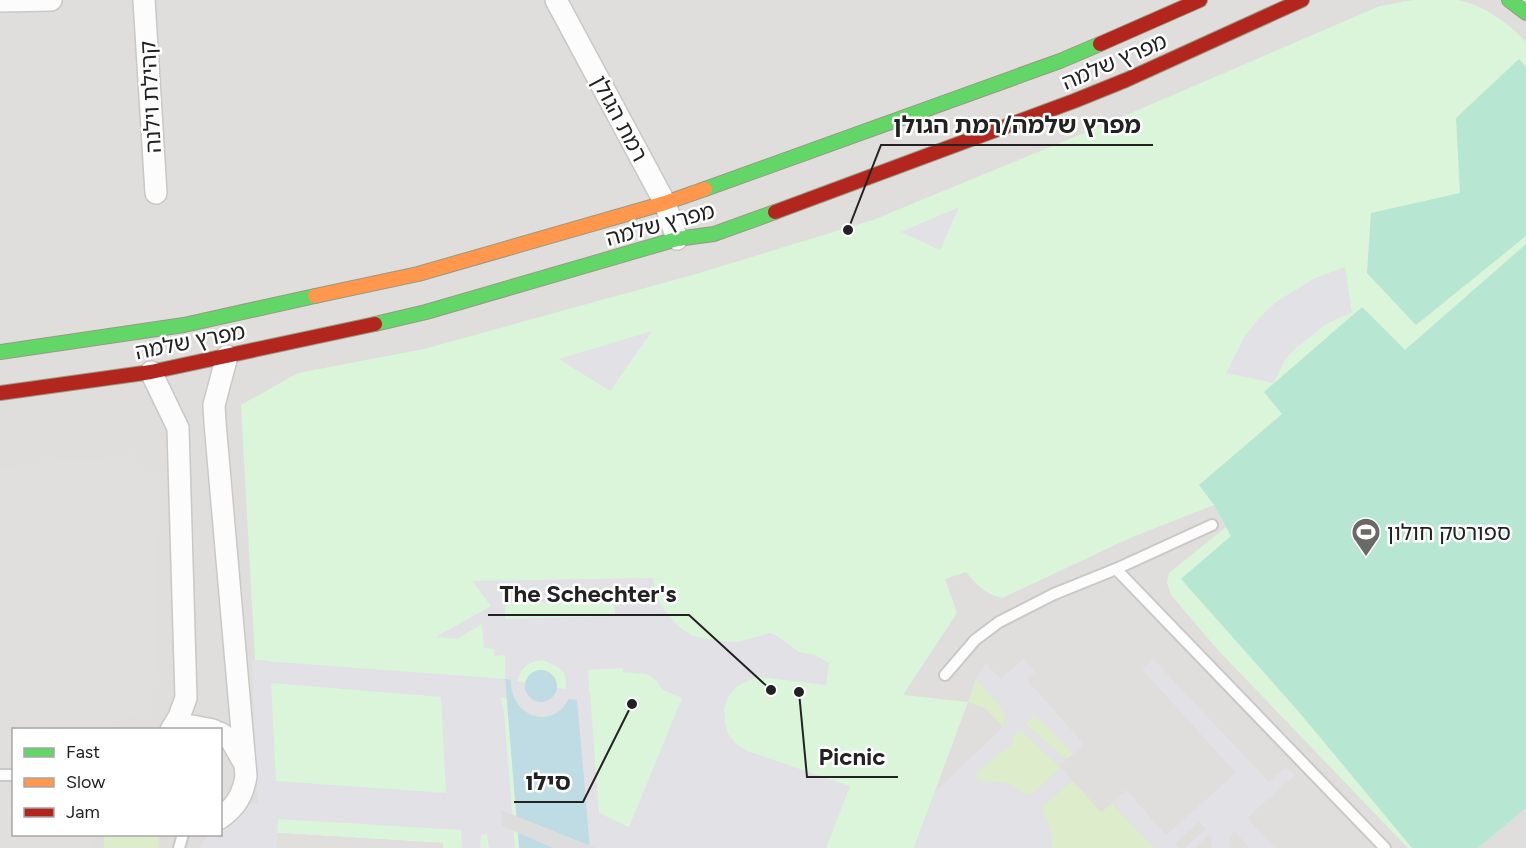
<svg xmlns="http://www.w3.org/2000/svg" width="1526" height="848" font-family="Figtree,'Noto Sans Hebrew',sans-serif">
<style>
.residential{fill:#dfdedc;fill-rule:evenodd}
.grass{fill:#ddeccb}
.park{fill:#daf5da}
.pitch{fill:#b7e6d2}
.parking{fill:#e0dfde}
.plaza{fill:#e2e1e5;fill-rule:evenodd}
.water{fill:#bfdbe3}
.pier{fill:#dedddd}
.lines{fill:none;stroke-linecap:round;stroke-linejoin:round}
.lane-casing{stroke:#c9c8c7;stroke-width:14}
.street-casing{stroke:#c9c8c7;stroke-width:24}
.fast-casing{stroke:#999a82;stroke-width:16}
.slow-casing{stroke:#999a82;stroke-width:16}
.jam-casing{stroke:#999a82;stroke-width:16}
.lane{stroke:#fdfcfc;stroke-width:10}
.street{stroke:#fdfcfc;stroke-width:21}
.fast{stroke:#63d668;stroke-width:14}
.slow{stroke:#ff974d;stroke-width:14}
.jam{stroke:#b3261e;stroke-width:14}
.labels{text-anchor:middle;stroke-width:5;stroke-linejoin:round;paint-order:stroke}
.street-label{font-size:22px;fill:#222;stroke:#fff}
.poi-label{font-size:22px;fill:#222;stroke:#fff;text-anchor:start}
.leader{fill:none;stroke:#222;stroke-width:2}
.callout-dot{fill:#222;stroke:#fff;stroke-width:2}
.callout-label{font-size:24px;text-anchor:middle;font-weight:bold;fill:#222;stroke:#fff;stroke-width:5;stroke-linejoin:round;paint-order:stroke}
</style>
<rect width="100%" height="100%" fill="#f0eeeb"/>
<!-- residential -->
<path class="residential" d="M 0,0 L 1526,0 L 1526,848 L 0,848 ZM 14,730 L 220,730 L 220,834 L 14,834 Z"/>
<!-- grass -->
<g class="grass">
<path d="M 976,678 L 1003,710 L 1006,717 L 1003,727 L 985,708 L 968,702 Z"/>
<path d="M 1035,714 L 1073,754 L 1066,760 L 1025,724 Z"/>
<path d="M 1020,730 L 1061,767 L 1030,796 L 978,780 L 976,772 L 1014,742 L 1011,738 Z"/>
<path d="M 1072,780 L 1101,812 L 1112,803 L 1154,848 L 1052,848 L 1051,832 L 1041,808 Z"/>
<path d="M 104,835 L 158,835 L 159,848 L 104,848 Z"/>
</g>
<!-- park -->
<path class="park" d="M 1413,0 C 1427,0 1443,0 1457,0 C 1482,4 1509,23 1526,42 L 1526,808 L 1478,848 L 1408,848 L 1217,649 L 1171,595 L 1167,582 L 1169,573 L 1226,527 L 1214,505 L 1130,538 L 1002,598 C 985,594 977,585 966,572 L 945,579 L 957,613 L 903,695 L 968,702 L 914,848 L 443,848 L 443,843 L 277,833 L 269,661 L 255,660 L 241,405 L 298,373 L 424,349 L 696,274 L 873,220 L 1089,131 L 1380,6 Z"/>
<!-- pitch -->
<g class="pitch">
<path d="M 1519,59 L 1526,67 L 1526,236 L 1416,325 L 1367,273 L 1371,213 L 1460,193 L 1456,118 Z"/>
<path d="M 1526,244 L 1526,808 L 1478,848 L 1412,848 L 1299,712 L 1181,579 L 1231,536 L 1214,505 L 1199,485 L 1282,414 L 1264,392 L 1362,307 L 1405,350 Z"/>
</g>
<!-- parking -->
<g class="parking">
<path d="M 135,455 L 136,471 L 161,472 L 152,713 L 136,714 L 108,729 L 14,730 L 14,834 L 94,835 L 93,848 L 0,848 L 0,467 Z"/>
<path d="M 277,833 L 443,843 L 443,848 L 277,848 Z"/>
</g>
<!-- plaza -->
<g class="plaza">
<path d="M 959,207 L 940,250 L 901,232 Z"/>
<path d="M 1345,267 L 1352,313 L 1336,319 L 1322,327 L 1295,349 L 1285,360 L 1274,383 L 1226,373 L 1245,336 L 1260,317 L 1276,302 L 1315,278 Z"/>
<path d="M 652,331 L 610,391 L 559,359 Z"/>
<path d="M 653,578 L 655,594 L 665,611 L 679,627 L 693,636 L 719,641 L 737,642 L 770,633 L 777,636 L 799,652 L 815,655 L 829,663 L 826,685 L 759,677 L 747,681 L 736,687 L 728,697 L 724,709 L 725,722 L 728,734 L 736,744 L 747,751 L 850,786 L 826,848 L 590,848 L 568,702 L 562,710 L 554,715 L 545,717 L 535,716 L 526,713 L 519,707 L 513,699 L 511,680 L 505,679 L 506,698 L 500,697 L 504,712 L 515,848 L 489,848 L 487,834 L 481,835 L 480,848 L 462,848 L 461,830 L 278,819 L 277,848 L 199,848 L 208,835 L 220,834 L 221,826 L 249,804 L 258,802 L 252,660 L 505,679 L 505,655 L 494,656 L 494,649 L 484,648 L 482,624 L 457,639 L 436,637 L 491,606 L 472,581 ZM 615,601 L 615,616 L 505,619 L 505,603 ZM 543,660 L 558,667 L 564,673 L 566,681 L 566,689 L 557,688 L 553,697 L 526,688 L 526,683 L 517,681 L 521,671 L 527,665 L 535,661 ZM 623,668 L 623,672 L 646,674 L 656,680 L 663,690 L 682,698 L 629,827 L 599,813 L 590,693 L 589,693 L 588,670 ZM 271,683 L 441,697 L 446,793 L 276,781 Z"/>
<path d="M 1023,659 L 1035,672 L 1027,680 L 1084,744 L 1073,754 L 1035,715 L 1025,724 L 1066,760 L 1059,766 L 1020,730 L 1011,738 L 1014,742 L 976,772 L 978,780 L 1005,782 L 1030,796 L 1061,767 L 1072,780 L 1041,808 L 1051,832 L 1052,848 L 914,848 L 935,792 L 1003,727 L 1005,723 L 1006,717 L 1003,710 L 976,678 L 986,664 L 1001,679 Z"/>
<path d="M 1153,659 L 1269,782 L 1286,767 L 1295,775 L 1247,818 L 1275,848 L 1250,848 L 1234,831 L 1230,838 L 1228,848 L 1211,848 L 1212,838 L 1210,834 L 1194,848 L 1185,848 L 1206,829 L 1199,822 L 1175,843 L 1179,848 L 1154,848 L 1112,803 L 1126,790 L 1166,835 L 1236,773 L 1142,669 Z"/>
</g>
<!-- water -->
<g class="water">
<circle cx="541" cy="686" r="16"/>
<path d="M 505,679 L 511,680 C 510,716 551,732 569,699 L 577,700 L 590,848 L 519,848 Z"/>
</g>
<!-- pier -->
<path class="pier" d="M 501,810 L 596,848 L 553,848 L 502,826 Z"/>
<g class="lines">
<!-- lane casing -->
<g class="lane-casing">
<g id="lane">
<path d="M 1116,569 L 1385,848"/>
<path d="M 945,675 L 975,640 L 999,622 L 1054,594 L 1116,569 L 1212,525"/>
<path d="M 0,775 L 14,775"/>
<path d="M 179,848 L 183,834"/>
</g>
</g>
<!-- street casing -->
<g class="street-casing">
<g id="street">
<path d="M 144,0 L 156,193"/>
<path d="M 556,0 L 665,203 L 677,239"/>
<path d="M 0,1 L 51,0"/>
<path d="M 151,372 L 178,428 L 186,698 L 179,717 L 171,730"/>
<path d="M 179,730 L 192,726 L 213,730"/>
<path d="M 220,733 L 231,740 L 243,761"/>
<path d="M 220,818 C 236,807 243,795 246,776 L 215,423 L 214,405 L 227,356"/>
</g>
</g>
<!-- fast casing -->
<g class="fast-casing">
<g id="fast">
<path d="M 1509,0 L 1526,13"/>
<path d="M 705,189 L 1060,61 L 1100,44"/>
<path d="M 375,324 L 426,312 L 677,239 L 714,234 L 775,212"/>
<path d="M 0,352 L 184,325 L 315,296"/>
</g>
</g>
<!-- slow casing -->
<g class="slow-casing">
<path id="slow" d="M 315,296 L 418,274 L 665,203 L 705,189"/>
</g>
<!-- jam casing -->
<g class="jam-casing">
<g id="jam">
<path d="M 1100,44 L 1200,0"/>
<path d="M 775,212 L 1074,101 L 1126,80 L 1302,0"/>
<path d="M 0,393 L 151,372 L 375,324"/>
</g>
</g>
<!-- lane -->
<use href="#lane" class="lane"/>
<!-- street -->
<use href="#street" class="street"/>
<!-- fast -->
<use href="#fast" class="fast"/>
<!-- slow -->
<use href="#slow" class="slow"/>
<!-- jam -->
<use href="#jam" class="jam"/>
</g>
<!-- icons -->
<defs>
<g id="stadium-pin" transform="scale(1.5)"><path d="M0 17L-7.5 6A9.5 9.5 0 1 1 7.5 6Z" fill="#6a6968" stroke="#fff"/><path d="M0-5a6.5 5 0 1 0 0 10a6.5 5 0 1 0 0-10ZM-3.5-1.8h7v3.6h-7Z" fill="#fff"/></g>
</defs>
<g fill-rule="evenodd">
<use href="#stadium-pin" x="1366" y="532"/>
</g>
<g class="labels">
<!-- street labels -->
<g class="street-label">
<text transform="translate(1114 61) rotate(-23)" y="8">מפרץ שלמה</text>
<text transform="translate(150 97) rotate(-93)" y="8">קהילת וילנה</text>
<text transform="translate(620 118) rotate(62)" y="8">רמת הגולן</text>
<text transform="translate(660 224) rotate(-15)" y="8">מפרץ שלמה</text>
<text transform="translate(190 341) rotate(-11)" y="8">מפרץ שלמה</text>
</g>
<!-- poi labels -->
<g class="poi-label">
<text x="1387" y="540">ספורטק חולון</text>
</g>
</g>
<!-- callouts -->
<path class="leader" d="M848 230L881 145H1153M771 690L689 615H488M799 692L807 777H898M632 704L583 802H514"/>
<g class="callout-dot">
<circle cx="848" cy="230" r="6"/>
<circle cx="771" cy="690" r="6"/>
<circle cx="799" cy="692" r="6"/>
<circle cx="632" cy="704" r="6"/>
</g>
<g class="callout-label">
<text x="1017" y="133">מפרץ שלמה/רמת הגולן</text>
<text x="588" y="602">The Schechter's</text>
<text x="852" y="765">Picnic</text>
<text x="548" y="790">סילו</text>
</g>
<!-- legend -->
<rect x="12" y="728" width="210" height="108" fill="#ffffff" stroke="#a7a7a7" stroke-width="1.5"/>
<rect x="24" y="748" width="30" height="9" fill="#63d668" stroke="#a7a7a7" stroke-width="1.5"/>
<text x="66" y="758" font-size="18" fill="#222222">Fast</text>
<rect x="24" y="778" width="30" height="9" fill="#ff974d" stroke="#a7a7a7" stroke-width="1.5"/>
<text x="66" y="788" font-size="18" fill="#222222">Slow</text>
<rect x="24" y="808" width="30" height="9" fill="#b3261e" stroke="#a7a7a7" stroke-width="1.5"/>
<text x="66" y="818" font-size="18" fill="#222222">Jam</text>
</svg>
